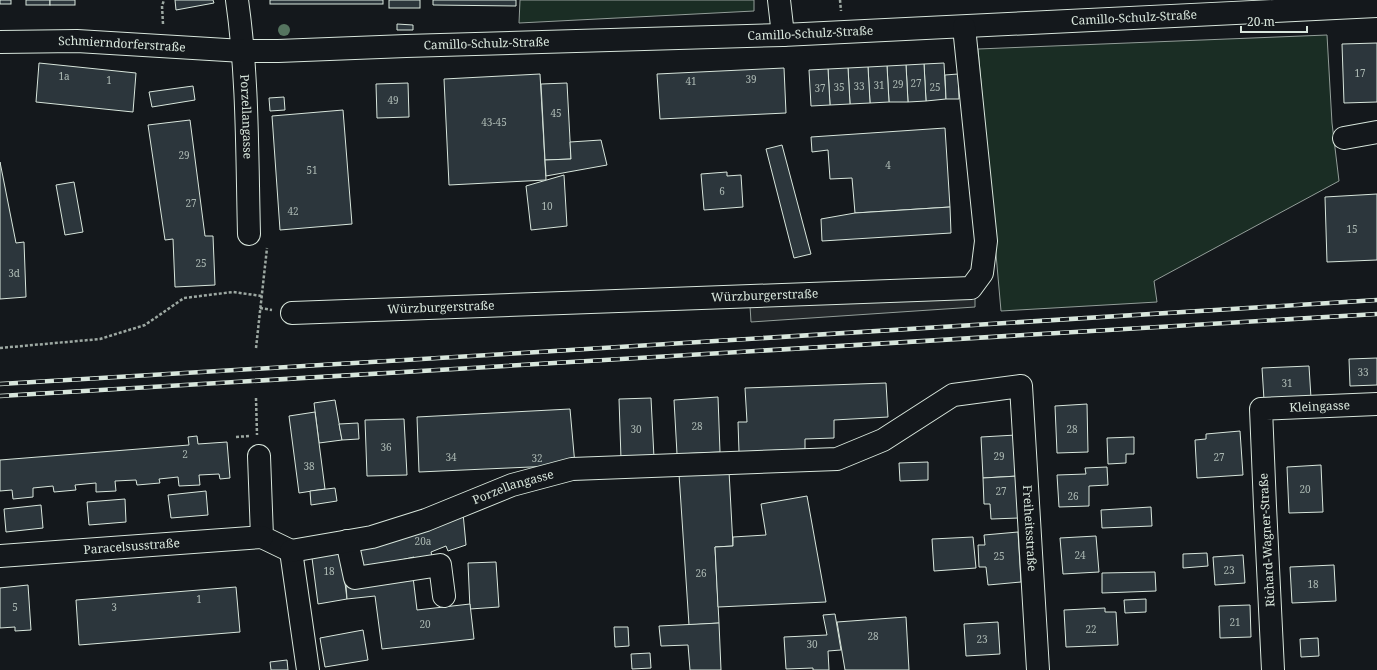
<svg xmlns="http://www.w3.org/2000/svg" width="1377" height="670" font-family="'Noto Serif',serif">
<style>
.green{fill:#1a2d24;stroke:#939e99}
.parking{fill:#24282b;stroke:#939e99}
.building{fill:#2c363c;stroke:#d8e6dc}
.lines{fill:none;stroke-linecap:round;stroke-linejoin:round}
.minor-casing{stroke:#d8e6dc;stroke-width:24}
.path{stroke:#9da8a2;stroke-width:2.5;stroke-dasharray:3 2;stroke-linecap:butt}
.minor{stroke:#14181c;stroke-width:22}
.rail-casing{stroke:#d8e6dc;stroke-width:4.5}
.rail{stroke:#14181c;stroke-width:3;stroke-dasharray:9;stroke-linecap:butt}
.tree{fill:#55745f}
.labels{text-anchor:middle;stroke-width:3;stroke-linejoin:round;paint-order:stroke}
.number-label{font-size:10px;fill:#adbab4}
.street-label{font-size:12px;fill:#d8e6dc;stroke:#14181c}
</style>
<rect width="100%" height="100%" fill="#14181c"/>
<!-- green -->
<g class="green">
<path d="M 520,0 L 754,0 L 754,11 L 519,23 Z"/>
<path d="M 1327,35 L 1332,123 L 1339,181 L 1154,281 L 1157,302 L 1001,311 L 978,49 Z"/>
</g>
<!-- parking -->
<path class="parking" d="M 975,295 L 975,307 L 751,322 L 750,306 Z"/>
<!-- building -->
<g class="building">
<rect x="0" y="0" width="11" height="4"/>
<rect x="26" y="0" width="24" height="5"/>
<rect x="50" y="0" width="25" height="5"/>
<path d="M 175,0 L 213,0 L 214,3 L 176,10 Z"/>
<rect x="270" y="0" width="113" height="4"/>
<rect x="389" y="0" width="31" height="8"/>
<path d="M 433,0 L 516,0 L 516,6 L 433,5 Z"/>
<path d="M 397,24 L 413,25 L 413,30 L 397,30 Z"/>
<path d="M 1377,43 L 1377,102 L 1344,103 L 1342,44 Z"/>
<path d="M 39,63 L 136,73 L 133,112 L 36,102 Z"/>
<path d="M 944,63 L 946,99 L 926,101 L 924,64 Z"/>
<path d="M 924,64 L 926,101 L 908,102 L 906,65 Z"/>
<path d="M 906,65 L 908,102 L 889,102 L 887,66 Z"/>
<path d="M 887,66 L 889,102 L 870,103 L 868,67 Z"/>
<path d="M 868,67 L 870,103 L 850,104 L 848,68 Z"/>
<path d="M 784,68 L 786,113 L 660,119 L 657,74 Z"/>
<path d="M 848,68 L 850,104 L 830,105 L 828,69 Z"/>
<path d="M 828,69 L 830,105 L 811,106 L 809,70 Z"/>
<path d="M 540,74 L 546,180 L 449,185 L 444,79 Z"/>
<path d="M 958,74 L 959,99 L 946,99 L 945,75 Z"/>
<path d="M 408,83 L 409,117 L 377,118 L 376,84 Z"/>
<path d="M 567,83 L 571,159 L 545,160 L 541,84 Z"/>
<path d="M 193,86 L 195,100 L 152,107 L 149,92 Z"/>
<path d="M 284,97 L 285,110 L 270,111 L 269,98 Z"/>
<path d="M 343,110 L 352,224 L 280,230 L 272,116 Z"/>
<path d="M 190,120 L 205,236 L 213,236 L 215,285 L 175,287 L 173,239 L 165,240 L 148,125 Z"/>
<path d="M 945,128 L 950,207 L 855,213 L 852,178 L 830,179 L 828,150 L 812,152 L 811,137 Z"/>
<path d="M 601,140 L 607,165 L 546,176 L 545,160 L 571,159 L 570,142 Z"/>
<path d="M 782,145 L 811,254 L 794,258 L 766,149 Z"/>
<path d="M 0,162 L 16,243 L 24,242 L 26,297 L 0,299 Z"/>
<path d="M 727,172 L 727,176 L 741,175 L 743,207 L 704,210 L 701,174 Z"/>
<path d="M 564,175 L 567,226 L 531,230 L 526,186 Z"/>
<path d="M 74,182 L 83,232 L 65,235 L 56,185 Z"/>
<path d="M 1377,194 L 1377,260 L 1327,262 L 1325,197 Z"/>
<path d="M 950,207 L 951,233 L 822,241 L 821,219 L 855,213 Z"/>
<path d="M 1377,358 L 1377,385 L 1350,386 L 1349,359 Z"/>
<path d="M 1309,366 L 1311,398 L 1264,400 L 1262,368 Z"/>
<path d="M 886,383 L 888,417 L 834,420 L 834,438 L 805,439 L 805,449 L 739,452 L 738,422 L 747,422 L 745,388 Z"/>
<path d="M 718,397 L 720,452 L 677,454 L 674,400 Z"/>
<path d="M 651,398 L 654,458 L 621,459 L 619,399 Z"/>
<path d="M 335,400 L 342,440 L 319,443 L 314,403 Z"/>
<path d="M 1087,404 L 1088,452 L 1057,453 L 1055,406 Z"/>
<path d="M 570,409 L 575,465 L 419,472 L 417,417 Z"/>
<path d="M 315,412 L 325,489 L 299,493 L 289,416 Z"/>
<path d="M 404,419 L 407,475 L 367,476 L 365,420 Z"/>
<path d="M 358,423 L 359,439 L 342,440 L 339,424 Z"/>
<path d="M 1240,431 L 1243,475 L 1197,478 L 1195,440 L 1206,439 L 1206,434 Z"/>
<path d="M 1016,435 L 1018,476 L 983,478 L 981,437 Z"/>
<path d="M 197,436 L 198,444 L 227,442 L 230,478 L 220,479 L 219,474 L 199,475 L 200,485 L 179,486 L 178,477 L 159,479 L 160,483 L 137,485 L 136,480 L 115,481 L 116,491 L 96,492 L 96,483 L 75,485 L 76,490 L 54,492 L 53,486 L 33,488 L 33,497 L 13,499 L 12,490 L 0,491 L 0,460 L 189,445 L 188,437 Z"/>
<path d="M 1134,437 L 1134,454 L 1126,454 L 1126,463 L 1108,464 L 1107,438 Z"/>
<path d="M 928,462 L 928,480 L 900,481 L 899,463 Z"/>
<path d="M 1321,465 L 1323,512 L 1289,513 L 1287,467 Z"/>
<path d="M 1107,467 L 1108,485 L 1089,486 L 1089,506 L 1059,507 L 1057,475 L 1086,474 L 1085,468 Z"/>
<path d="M 729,471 L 733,546 L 715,547 L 719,623 L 689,625 L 679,474 Z"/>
<path d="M 1018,476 L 1019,518 L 991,519 L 990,504 L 984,504 L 983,478 Z"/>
<path d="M 335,488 L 337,501 L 311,505 L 310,491 Z"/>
<path d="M 206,491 L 208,515 L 171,518 L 168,495 Z"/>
<path d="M 807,496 L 826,602 L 718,607 L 715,547 L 733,546 L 733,537 L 766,535 L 761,504 Z"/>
<path d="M 125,499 L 126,522 L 89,525 L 87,502 Z"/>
<path d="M 41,505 L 43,528 L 6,532 L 4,509 Z"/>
<path d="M 1151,507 L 1152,526 L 1102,528 L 1101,510 Z"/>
<path d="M 463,513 L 466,545 L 448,551 L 446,546 L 431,552 L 432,556 L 415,563 L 414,557 L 362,569 L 357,547 Z"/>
<path d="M 1018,532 L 1021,582 L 988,585 L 986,567 L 979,567 L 978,545 L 985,545 L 984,535 Z"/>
<path d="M 1096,536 L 1099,572 L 1063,574 L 1060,538 Z"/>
<path d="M 973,537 L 976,568 L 934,571 L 932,539 Z"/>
<path d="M 341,551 L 347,599 L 318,604 L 312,558 Z"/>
<path d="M 1207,553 L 1208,566 L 1183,568 L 1183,554 Z"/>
<path d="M 1243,555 L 1245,583 L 1215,585 L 1213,557 Z"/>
<path d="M 496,562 L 499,607 L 470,609 L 468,563 Z"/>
<path d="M 1334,565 L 1336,601 L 1292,603 L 1290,567 Z"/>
<path d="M 1155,572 L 1156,591 L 1102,593 L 1102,573 Z"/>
<path d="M 413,577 L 417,610 L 470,604 L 474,639 L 382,649 L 375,596 L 347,599 L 346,585 Z"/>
<path d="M 28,585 L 31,630 L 15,631 L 15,627 L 0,628 L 0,588 Z"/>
<path d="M 236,587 L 240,632 L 79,645 L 76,600 Z"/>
<path d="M 1146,599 L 1146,612 L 1125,613 L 1124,600 Z"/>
<path d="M 1250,605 L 1251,637 L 1220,638 L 1219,606 Z"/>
<path d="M 1105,608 L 1105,612 L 1116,612 L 1118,645 L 1066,647 L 1064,610 Z"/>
<path d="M 835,614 L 841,650 L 828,651 L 829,670 L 813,670 L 813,668 L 786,669 L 784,637 L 827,635 L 823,615 Z"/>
<path d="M 906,617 L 909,670 L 845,670 L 837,622 Z"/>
<path d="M 998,622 L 1000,654 L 966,656 L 964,624 Z"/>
<path d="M 719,623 L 721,670 L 690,670 L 688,645 L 661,646 L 659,626 Z"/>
<path d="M 614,627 L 628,627 L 629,646 L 615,647 Z"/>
<path d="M 363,630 L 368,660 L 325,667 L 320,638 Z"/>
<path d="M 1318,638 L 1319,656 L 1301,657 L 1300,639 Z"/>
<path d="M 650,653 L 651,668 L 632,669 L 631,654 Z"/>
<path d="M 287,660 L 288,670 L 271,670 L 270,662 Z"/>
</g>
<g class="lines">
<!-- minor casing -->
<g class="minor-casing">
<g id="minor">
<path id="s1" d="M 237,0 C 248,77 247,156 249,234"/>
<path d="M 779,0 L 783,35"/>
<path id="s2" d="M 0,42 L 77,41 L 243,51 L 278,51 L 406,46 L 783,35 L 1377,6"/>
<path d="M 1344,138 L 1377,132"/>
<path id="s3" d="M 292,313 L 971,288 L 982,273 L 986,241 L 964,27"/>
<path d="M 259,456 L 262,537 L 291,551 L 308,670"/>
<path d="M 347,541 L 355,578 L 440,565 L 444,596"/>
<path id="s4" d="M 291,551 L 372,537 L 426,520 L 512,485 L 572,469 L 837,459 L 883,440 L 953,395 L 1021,386 L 1038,670"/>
<path id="s5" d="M 0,556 L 262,537"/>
<path id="s6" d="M 1273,670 L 1265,506 L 1261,409 L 1377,404"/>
</g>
</g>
<!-- path -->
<g class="path">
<path d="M 840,0 L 841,11"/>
<path d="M 163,24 L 162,6 L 164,0"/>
<path d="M 260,308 L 272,310"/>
<path d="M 0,348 L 100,339 L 145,325 L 184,298 L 233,292 L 262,296"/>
<path d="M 256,348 L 267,248"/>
<path d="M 256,398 L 257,435"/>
<path d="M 236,437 L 249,436"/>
</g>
<!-- minor -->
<use href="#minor" class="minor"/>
<!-- rail casing -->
<g class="rail-casing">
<g id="rail">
<path d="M 0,384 L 522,353 L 1377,300"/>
<path d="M 0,396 L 1377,314"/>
</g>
</g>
<!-- rail -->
<use href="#rail" class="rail"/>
</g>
<!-- trees -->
<circle class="tree" cx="284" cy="30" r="6"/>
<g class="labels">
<!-- number labels -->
<g class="number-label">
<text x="1360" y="77">17</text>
<text x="64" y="80">1a</text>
<text x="751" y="83">39</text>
<text x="109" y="84">1</text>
<text x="691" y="85">41</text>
<text x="916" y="87">27</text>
<text x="898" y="88">29</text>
<text x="879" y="89">31</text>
<text x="859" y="90">33</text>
<text x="839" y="91">35</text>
<text x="935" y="91">25</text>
<text x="820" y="92">37</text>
<text x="393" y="104">49</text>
<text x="556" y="117">45</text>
<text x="494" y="126">43-45</text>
<text x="184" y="159">29</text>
<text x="888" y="169">4</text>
<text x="312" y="174">51</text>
<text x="722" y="195">6</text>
<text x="191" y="207">27</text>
<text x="547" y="210">10</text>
<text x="293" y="215">42</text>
<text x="1352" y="233">15</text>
<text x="201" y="267">25</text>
<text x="14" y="277">3d</text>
<text x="1363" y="376">33</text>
<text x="1287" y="387">31</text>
<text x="697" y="430">28</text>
<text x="636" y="433">30</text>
<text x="1072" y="433">28</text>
<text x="386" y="451">36</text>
<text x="185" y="458">2</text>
<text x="999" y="460">29</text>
<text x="451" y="461">34</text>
<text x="1219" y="461">27</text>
<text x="537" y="462">32</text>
<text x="309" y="470">38</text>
<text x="1305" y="493">20</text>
<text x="1001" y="495">27</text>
<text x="1073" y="500">26</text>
<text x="423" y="545">20a</text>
<text x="1080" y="559">24</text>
<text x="999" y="560">25</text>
<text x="1229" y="574">23</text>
<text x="329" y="575">18</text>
<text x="701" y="577">26</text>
<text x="1313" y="588">18</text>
<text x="199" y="603">1</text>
<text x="15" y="611">5</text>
<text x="114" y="611">3</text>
<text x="1235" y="626">21</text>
<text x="425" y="628">20</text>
<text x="1091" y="633">22</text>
<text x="873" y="640">28</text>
<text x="982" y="643">23</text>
<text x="812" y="648">30</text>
</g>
<!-- street labels -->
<g class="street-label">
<text dy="4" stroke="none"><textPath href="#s2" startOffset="1135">Camillo-Schulz-Straße</textPath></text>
<text dy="4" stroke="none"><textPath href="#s2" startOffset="811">Camillo-Schulz-Straße</textPath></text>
<text dy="4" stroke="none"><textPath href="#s2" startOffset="487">Camillo-Schulz-Straße</textPath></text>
<text dy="4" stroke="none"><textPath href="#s2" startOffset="122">Schmierndorferstraße</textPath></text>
<text dy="4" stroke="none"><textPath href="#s1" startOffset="117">Porzellangasse</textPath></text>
<text dy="4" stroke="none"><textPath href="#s3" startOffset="473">Würzburgerstraße</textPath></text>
<text dy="4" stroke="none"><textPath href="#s3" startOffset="149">Würzburgerstraße</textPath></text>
<text dy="4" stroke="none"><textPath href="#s6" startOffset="320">Kleingasse</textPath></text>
<text dy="4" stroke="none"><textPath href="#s4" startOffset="232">Porzellangasse</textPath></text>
<text dy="4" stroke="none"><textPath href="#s4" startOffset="903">Freiheitsstraße</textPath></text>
<text transform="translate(1267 540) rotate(-93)" y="4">Richard-Wagner-Straße</text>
<text dy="4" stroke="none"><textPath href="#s5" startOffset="132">Paracelsusstraße</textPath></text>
</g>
</g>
<!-- scale -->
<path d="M1241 26v6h66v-6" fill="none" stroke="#d8e6dc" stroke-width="2"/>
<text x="1247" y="26" font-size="12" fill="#d8e6dc" stroke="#14181c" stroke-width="3" paint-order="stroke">20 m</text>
</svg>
